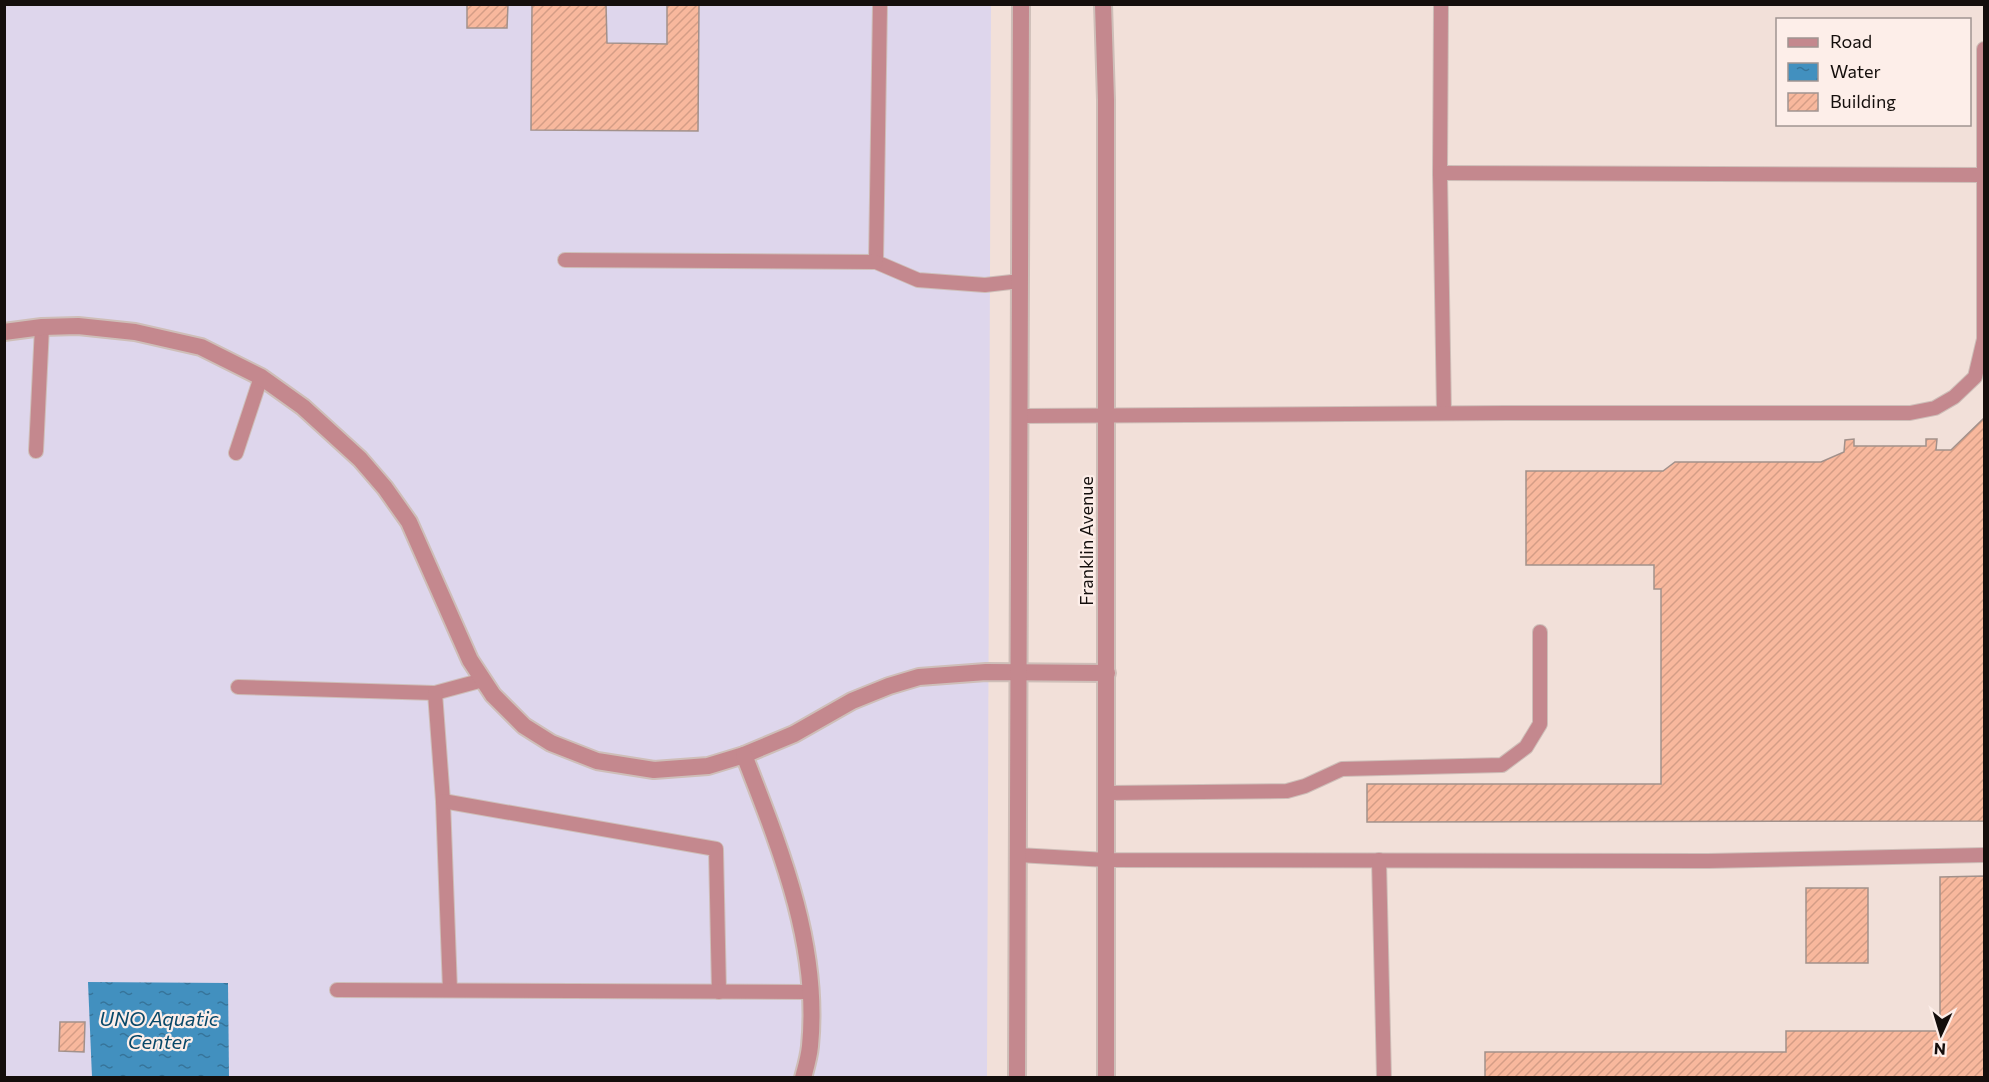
<svg xmlns="http://www.w3.org/2000/svg" width="1989" height="1082" font-family="Commissioner,sans-serif">
<style>
.education{fill:#ded6ec}
.water{fill:url(#water-ripples)}
.building{fill:url(#building-hatch);stroke:#a2918b;stroke-width:1.5}
.lines{fill:none;stroke-linecap:round;stroke-linejoin:round}
.service-casing{stroke:#cebeb8;stroke-width:16}
.minor-casing{stroke:#cebeb8;stroke-width:20}
.tertiary-casing{stroke:#cebeb8;stroke-width:20}
.service{stroke:#c4888e;stroke-width:14}
.minor{stroke:#c4888e;stroke-width:16}
.tertiary{stroke:#c4888e;stroke-width:16}
.labels{text-anchor:middle;stroke-width:4.5;stroke-linejoin:round;paint-order:stroke}
.street-label{font-size:18px;fill:#140e0c;stroke:#fdeee9}
.water-label{font-size:20px;font-style:italic;fill:#084869;stroke:#fdeee9}
</style>
<defs>
<pattern id="water-ripples" width="26" height="14" patternUnits="userSpaceOnUse" patternTransform="scale(1.5)"><rect width="26" height="14" fill="#4290bf"/><path d="M2 4q2-2 4 0t4 0M15 11q2-2 4 0t4 0" fill="none" stroke="#36749a"/></pattern>
<pattern id="building-hatch" width="6" height="6" patternUnits="userSpaceOnUse" patternTransform="scale(1.5)"><rect width="6" height="6" fill="#f8b89d"/><path d="M-1 1l2-2M0 6l6-6M5 7l2-2" fill="none" stroke="#d49d86"/></pattern>
</defs>
<rect width="100%" height="100%" fill="#f2e0d9"/>
<!-- education -->
<path class="education" d="M 5,5 L 991,5 L 987,1077 L 5,1078 Z"/>
<!-- water -->
<path class="water" d="M 88,982 L 228,983 L 229,1077 L 92,1077 Z"/>
<!-- building -->
<g class="building">
<path d="M 467,4 L 508,4 L 507,28 L 467,28 Z"/>
<path d="M 532,4 L 606,4 L 607,43 L 667,44 L 667,4 L 699,4 L 698,131 L 531,130 Z"/>
<path d="M 1984,418 L 1984,821 L 1367,822 L 1367,784 L 1661,784 L 1661,589 L 1654,589 L 1654,565 L 1526,565 L 1526,471 L 1663,471 L 1675,462 L 1821,462 L 1844,452 L 1845,440 L 1854,439 L 1854,446 L 1926,446 L 1926,439 L 1937,439 L 1936,450 L 1951,450 Z"/>
<path d="M 1984,876 L 1984,1078 L 1485,1078 L 1485,1052 L 1786,1052 L 1786,1031 L 1940,1031 L 1940,877 Z"/>
<rect x="1806" y="888" width="62" height="75"/>
<path d="M 60,1022 L 85,1022 L 84,1052 L 59,1051 Z"/>
</g>
<g class="lines">
<!-- service casing -->
<g class="service-casing">
<g id="service">
<path d="M 880,4 L 876,262 L 918,280 L 985,285 L 1020,281"/>
<path d="M 1441,4 L 1440,173 L 1444,413"/>
<path d="M 1440,173 L 1984,175"/>
<path d="M 565,260 L 876,262"/>
<path d="M 1020,416 L 1506,413 L 1910,413 L 1935,408 L 1954,397 L 1975,377 L 1984,339 L 1984,49"/>
<path d="M 36,451 L 42,327"/>
<path d="M 236,453 L 261,377"/>
<path d="M 238,687 L 435,693 L 483,680"/>
<path d="M 435,693 L 443,801 L 450,990"/>
<path d="M 1107,793 L 1287,791 L 1305,786 L 1342,769 L 1502,765 L 1526,747 L 1540,724 L 1540,632"/>
<path d="M 443,801 L 716,849 L 719,992"/>
<path d="M 1018,855 L 1107,860 L 1708,861 L 1984,855"/>
<path d="M 1379,860 L 1384,1078"/>
<path d="M 337,990 L 810,992"/>
</g>
</g>
<!-- minor casing -->
<g class="minor-casing">
<g id="minor">
<path d="M 4,332 L 42,327 L 78,326 L 135,332 L 201,347 L 261,377 L 303,407 L 360,459 L 385,488 L 409,522 L 470,660 L 493,695 L 524,726 L 551,743 L 597,761 L 654,770 L 708,766 L 744,755 L 794,734 L 852,701 L 889,686 L 919,677 L 986,672 L 1107,673"/>
<path d="M 744,755 C 780,848 820,945 810,1046 C 809,1057 806,1067 803,1078"/>
</g>
</g>
<!-- tertiary casing -->
<g class="tertiary-casing">
<g id="tertiary">
<path d="M 1103,4 L 1106,100 L 1106,1078"/>
<path d="M 1017,1078 L 1021,4"/>
</g>
</g>
<!-- service -->
<use href="#service" class="service"/>
<!-- minor -->
<use href="#minor" class="minor"/>
<!-- tertiary -->
<use href="#tertiary" class="tertiary"/>
</g>
<g class="labels">
<!-- street labels -->
<g class="street-label">
<text transform="translate(1087 541) rotate(-90)" y="6">Franklin Avenue</text>
</g>
<!-- water labels -->
<g class="water-label">
<text x="159" y="1026">UNO Aquatic<tspan x="159" dy="23">Center</tspan></text>
</g>
</g>
<!-- border -->
<rect width="1989" height="1082" fill="none" stroke="#140e0c" stroke-width="12"/>
<!-- legend -->
<rect x="1776" y="18" width="195" height="108" fill="#fdeee9" stroke="#a09491" stroke-width="1.5"/>
<rect x="1788" y="38" width="30" height="9" fill="#c4888e" stroke="#a09491" stroke-width="1.5"/>
<text x="1830" y="48" font-size="18" fill="#140e0c">Road</text>
<rect x="1788" y="63" width="30" height="18" fill="url(#water-ripples)" stroke="#a09491" stroke-width="1.5"/>
<text x="1830" y="78" font-size="18" fill="#140e0c">Water</text>
<rect x="1788" y="93" width="30" height="18" fill="url(#building-hatch)" stroke="#a09491" stroke-width="1.5"/>
<text x="1830" y="108" font-size="18" fill="#140e0c">Building</text>
<!-- north arrow -->
<g transform="translate(1941 1034) rotate(184)" stroke="#fdeee9" stroke-width="4.5" paint-order="stroke">
<path d="M0-4.5L10 22L0 15L-10 22Z" fill="#140e0c"/>
<text y="-9" font-size="16" font-weight="bold" text-anchor="middle" fill="#140e0c">N</text>
</g>
</svg>
